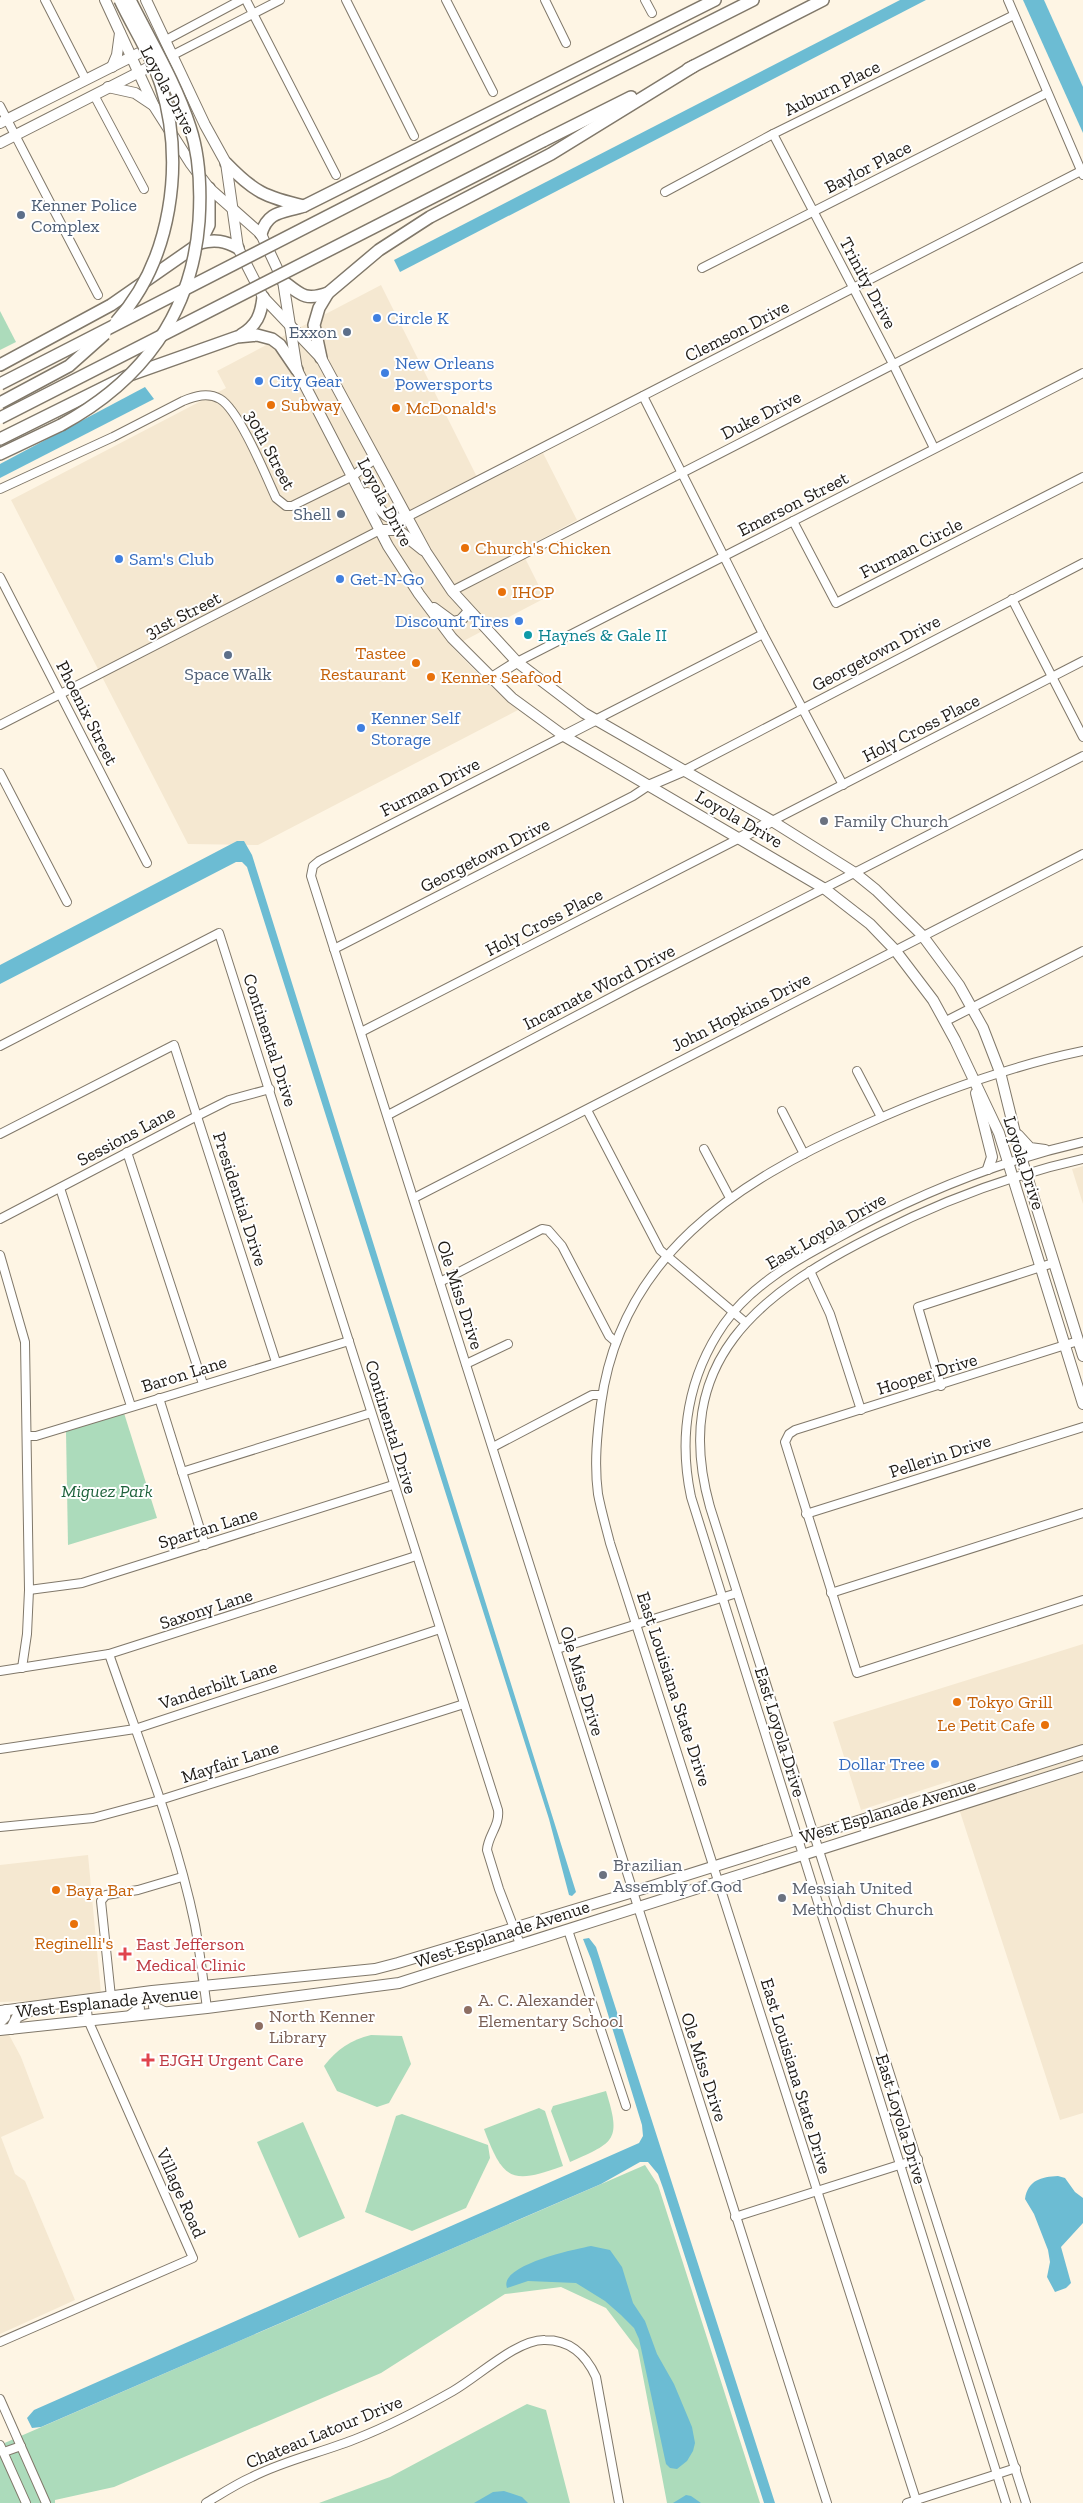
<svg xmlns="http://www.w3.org/2000/svg" width="1083" height="2503" font-family="'Zilla Slab',serif">
<style>
.built{fill:#f5e8d1}
.green{fill:#acdbbb}
.water{fill:#6cbcd3}
.lines{fill:none;stroke-linecap:round;stroke-linejoin:round}
.minor-casing{stroke:#80786a;stroke-width:10}
.major-casing{stroke:#80786a;stroke-width:12}
.highway-casing{stroke:#80786a;stroke-width:14}
.minor{stroke:#fff;stroke-width:8}
.major{stroke:#fff;stroke-width:10}
.highway{stroke:#fff;stroke-width:11}
.highway-bridge-casing{stroke:#80786a;stroke-width:14;stroke-linecap:butt}
.highway-bridge{stroke:#fff;stroke-width:11}
.service-dot{fill:#5c6f8a;stroke:#fff;stroke-width:2}
.shop-dot{fill:#3f7fe0;stroke:#fff;stroke-width:2}
.food-dot{fill:#e8710a;stroke:#fff;stroke-width:2}
.culture-dot{fill:#0f9aa8;stroke:#fff;stroke-width:2}
.worship-dot{fill:#6b7280;stroke:#fff;stroke-width:2}
.health-dot{fill:#e0444e;stroke:#fff;stroke-width:2}
.education-dot{fill:#8d6e63;stroke:#fff;stroke-width:2}
.labels{text-anchor:middle;stroke-width:4;stroke-linejoin:round;paint-order:stroke}
.street-label{font-size:18px;fill:#1f1b16;stroke:#fff}
.service-label{font-size:18px;fill:#4e5e75;stroke:#fff;text-anchor:end}
.shop-label{font-size:18px;fill:#366cbe;stroke:#fff;text-anchor:start}
.food-label{font-size:18px;fill:#c56008;stroke:#fff;text-anchor:start}
.culture-label{font-size:18px;fill:#0d838f;stroke:#fff;text-anchor:start}
.worship-label{font-size:18px;fill:#5b616d;stroke:#fff;text-anchor:start}
.park-label{font-size:18px;font-style:italic;fill:#1f633d;stroke:#fff}
.health-label{font-size:18px;fill:#be3a42;stroke:#fff;text-anchor:start}
.education-label{font-size:18px;fill:#785e54;stroke:#fff;text-anchor:start}
</style>
<rect width="100%" height="100%" fill="#fef5e4"/>
<!-- built -->
<g class="built">
<path d="M 381,285 L 481,485 L 543,453 L 577,520 L 521,550 L 545,598 L 452,647 L 484,680 L 518,710 L 258,845 L 188,844 L 11,500 L 226,388 L 217,371 Z"/>
<path d="M 1083,1166 L 1083,1204 L 1072,1169 Z"/>
<path d="M 1083,1644 L 1083,2113 L 1060,2120 L 950,1781 L 861,1810 L 833,1722 Z"/>
<path d="M 88,1855 L 101,1993 L 57,2000 L 0,2002 L 0,1865 Z"/>
<path d="M 8,2033 L 21,2057 L 44,2118 L 1,2137 L 15,2174 L 25,2181 L 75,2300 L 0,2334 L 0,2035 Z"/>
</g>
<!-- green -->
<g class="green">
<path d="M 0,311 L 16,342 L 0,350 Z"/>
<path d="M 124,1413 L 157,1518 L 68,1545 L 66,1431 Z"/>
<path d="M 371,2035 L 402,2036 L 411,2064 L 389,2103 L 377,2107 L 337,2091 L 324,2066 C 337,2049 351,2040 371,2035 Z"/>
<path d="M 606,2091 C 621,2140 616,2142 570,2162 L 551,2111 L 553,2106 Z"/>
<path d="M 539,2108 L 545,2111 L 563,2166 C 511,2185 503,2180 484,2129 Z"/>
<path d="M 402,2114 L 488,2145 L 490,2158 L 466,2208 L 412,2231 L 365,2212 L 396,2116 Z"/>
<path d="M 303,2122 L 345,2218 L 299,2238 L 257,2142 Z"/>
<path d="M 645,2165 L 658,2185 L 760,2503 L 667,2503 L 638,2350 L 606,2308 L 561,2287 L 505,2294 L 381,2373 L 114,2487 L 55,2500 L 55,2503 L 0,2503 L 0,2445 Z"/>
<path d="M 527,2404 L 546,2410 L 570,2503 L 319,2503 L 390,2477 Z"/>
</g>
<!-- water -->
<g class="water">
<path d="M 900,0 L 926,0 L 400,272 L 394,260 Z"/>
<path d="M 1023,0 L 1044,0 L 1083,87 L 1083,133 Z"/>
<path d="M 145,387 L 154,399 L 0,478 L 0,464 Z"/>
<path d="M 237,841 L 244,841 L 252,855 L 576,1892 L 572,1896 L 569,1895 L 549,1819 L 247,867 L 242,862 L 236,862 L 0,984 L 0,965 Z"/>
<path d="M 589,1938 L 596,1947 L 775,2503 L 764,2503 L 663,2188 L 658,2174 L 648,2162 L 640,2162 L 601,2184 L 41,2427 L 32,2428 L 27,2418 L 34,2410 L 639,2143 L 643,2136 L 642,2125 L 591,1959 L 583,1939 Z"/>
<path d="M 1058,2176 L 1065,2178 L 1075,2192 L 1083,2198 L 1083,2223 L 1061,2247 L 1071,2283 L 1066,2288 L 1055,2292 L 1047,2277 L 1050,2262 L 1048,2250 L 1034,2214 L 1025,2199 C 1028,2180 1041,2177 1058,2176 Z"/>
<path d="M 591,2246 L 610,2250 L 622,2267 L 633,2303 L 645,2321 L 657,2354 L 674,2384 L 692,2427 L 695,2443 L 693,2451 L 687,2461 L 677,2469 L 670,2468 L 666,2464 L 639,2339 L 634,2328 L 621,2315 L 605,2301 L 576,2283 L 528,2281 L 507,2288 C 498,2265 576,2249 591,2246 Z"/>
<path d="M 504,2491 L 522,2497 L 528,2503 L 474,2503 L 493,2492 Z"/>
<path d="M 686,2495 L 691,2496 L 701,2503 L 673,2503 Z"/>
</g>
<g class="lines">
<!-- minor casing -->
<g class="minor-casing">
<g id="minor">
<path d="M 45,0 L 86,80"/>
<path d="M 246,0 L 336,175"/>
<path d="M 346,0 L 414,136"/>
<path d="M 446,0 L 493,92"/>
<path d="M 545,0 L 566,43"/>
<path d="M 645,0 L 652,13"/>
<path d="M 1008,0 L 1083,175"/>
<path d="M 166,40 L 241,0"/>
<path d="M 173,55 L 280,0"/>
<path d="M 94,95 L 144,189"/>
<path d="M 0,106 L 98,295"/>
<path d="M 773,134 L 893,364 L 934,448"/>
<path d="M 665,192 L 773,134 L 1014,15"/>
<path d="M 702,268 L 1047,93"/>
<path d="M 643,396 L 763,634 L 843,785"/>
<path d="M 0,489 L 113,437 L 183,401 C 195,396 208,392 220,399 C 239,410 266,476 276,498 L 286,506 L 292,506 L 353,476 L 376,458"/>
<path d="M 407,517 L 1081,171"/>
<path d="M 793,521 L 836,603 L 1083,477"/>
<path d="M 0,577 L 147,863"/>
<path d="M 452,591 L 1083,267"/>
<path d="M 1012,599 L 1083,737"/>
<path d="M 517,662 L 1083,373"/>
<path d="M 595,720 L 763,634"/>
<path d="M 0,725 L 380,530"/>
<path d="M 564,736 L 319,861 L 313,866 L 311,876 L 827,2503"/>
<path d="M 683,771 L 1083,563"/>
<path d="M 0,773 L 67,902"/>
<path d="M 772,821 L 1083,661"/>
<path d="M 334,949 L 633,796 L 648,786"/>
<path d="M 946,1021 L 1083,951"/>
<path d="M 361,1032 L 740,838"/>
<path d="M 0,1046 L 219,933 L 498,1810 C 500,1826 488,1835 487,1850 L 499,1889 L 520,1944"/>
<path d="M 857,1071 L 881,1117"/>
<path d="M 587,1110 L 660,1250 L 745,1322"/>
<path d="M 782,1111 L 804,1154"/>
<path d="M 388,1115 L 631,987 L 1083,756"/>
<path d="M 0,1134 L 174,1045 L 276,1362"/>
<path d="M 704,1149 L 730,1198"/>
<path d="M 127,1152 L 203,1384"/>
<path d="M 60,1188 L 131,1406"/>
<path d="M 414,1198 L 1083,854"/>
<path d="M 0,1219 L 197,1116 L 229,1100 L 270,1089"/>
<path d="M 0,1255 L 25,1342 L 29,1590 L 27,1634 L 22,1668"/>
<path d="M 810,1271 L 830,1314 L 861,1410"/>
<path d="M 440,1282 L 542,1229 L 548,1230 L 562,1246 L 609,1336 L 616,1342"/>
<path d="M 1078,1341 L 795,1430 L 789,1434 L 785,1442 L 857,1673 L 1083,1600"/>
<path d="M 466,1364 L 508,1344"/>
<path d="M 941,1386 L 918,1307 L 1053,1263"/>
<path d="M 159,1398 L 205,1545"/>
<path d="M 28,1436 L 36,1436 L 349,1341"/>
<path d="M 493,1447 L 592,1395 L 602,1395"/>
<path d="M 182,1472 L 371,1413"/>
<path d="M 806,1514 L 1083,1427"/>
<path d="M 29,1590 L 82,1583 L 393,1485"/>
<path d="M 831,1593 L 1083,1513"/>
<path d="M 557,1649 L 737,1593"/>
<path d="M 109,1654 C 140,1744 176,1833 195,1925 C 200,1952 203,1980 207,2008"/>
<path d="M 0,1671 L 109,1654 L 416,1556"/>
<path d="M 0,1749 L 135,1729 L 440,1629"/>
<path d="M 0,1827 L 93,1818 L 160,1800 L 464,1704"/>
<path d="M 568,1930 L 626,2106"/>
<path d="M 111,1997 L 101,1901 L 106,1895 L 138,1890 L 182,1877"/>
<path d="M 735,2217 L 918,2159"/>
<path d="M 0,2342 L 193,2258 L 88,2020 L 86,2000"/>
<path d="M 0,2399 L 46,2503"/>
<path d="M 0,2445 L 26,2503"/>
<path d="M 4,2452 L 21,2446"/>
<path d="M 206,2503 C 221,2494 236,2484 252,2477 C 285,2460 324,2452 358,2438 C 391,2425 423,2408 453,2391 C 478,2377 517,2339 545,2340 C 570,2340 586,2355 596,2377 L 619,2503"/>
<path d="M 907,2503 L 1016,2468"/>
<path d="M 917,2503 L 610,1543 C 606,1527 601,1510 598,1494 C 594,1464 597,1434 601,1404 C 621,1256 736,1182 862,1126 C 933,1094 1006,1067 1083,1051"/>
<path d="M 1006,2503 L 691,1497 C 678,1436 688,1376 724,1324 C 751,1286 794,1261 834,1240 C 913,1196 995,1162 1083,1142"/>
<path d="M 1026,2503 L 710,1507 C 669,1361 759,1293 877,1234 C 942,1201 1011,1175 1083,1159"/>
</g>
</g>
<!-- major casing -->
<g class="major-casing">
<g id="major">
<path d="M 105,0 L 154,106 L 191,164 L 209,188 L 261,234 L 283,281 L 297,370 L 388,546 L 419,594 L 452,638 L 512,698 L 564,736 L 825,889 L 870,924 L 895,950 L 933,1000 L 955,1040 L 999,1133 L 1083,1404"/>
<path d="M 146,0 L 205,125 L 226,163 L 238,248 L 263,297 L 321,358 L 426,552 L 452,591 L 517,662 L 584,713 L 772,821 L 855,873 L 876,890 L 922,935 L 959,985 L 983,1028 L 1000,1072 L 1021,1157 L 1083,1356"/>
<path d="M 112,67 L 117,55 L 120,33"/>
<path d="M 108,87 L 135,93 L 153,105"/>
<path d="M 0,123 L 153,46"/>
<path d="M 0,143 L 159,62"/>
<path d="M 367,493 C 381,507 383,524 407,517"/>
<path d="M 380,530 L 398,530 L 423,550"/>
<path d="M 434,608 L 453,622 L 461,620 L 469,611"/>
<path d="M 490,679 L 517,662"/>
<path d="M 564,736 L 595,720"/>
<path d="M 648,786 L 683,771"/>
<path d="M 740,838 L 772,821"/>
<path d="M 976,1093 L 992,1157 L 988,1169"/>
<path d="M 1018,1135 L 1030,1148 L 1045,1150"/>
<path d="M 126,1995 L 138,2001 L 139,2009 L 131,2015"/>
<path d="M 0,2011 L 152,1991 L 375,1969 L 398,1963 L 633,1892 L 1083,1750"/>
<path d="M 164,2012 L 154,2007 L 154,2000 L 165,1991"/>
<path d="M 0,2022 L 5,2017 L 6,2010"/>
<path d="M 11,2029 L 17,2017 L 30,2011"/>
<path d="M 0,2030 L 207,2008 L 399,1983 L 1083,1766"/>
</g>
</g>
<!-- highway casing -->
<g class="highway-casing">
<g id="highway">
<path d="M 688,69 L 823,0"/>
<path d="M 529,113 L 753,0"/>
<path d="M 543,141 L 631,97"/>
<path d="M 226,163 C 254,192 265,197 304,206"/>
<path d="M 261,234 C 268,210 284,213 304,206 L 715,0"/>
<path d="M 200,243 L 209,225 L 209,188"/>
<path d="M 283,281 C 301,295 305,301 328,293"/>
<path d="M 241,335 C 257,325 261,315 263,297"/>
<path d="M 321,358 L 314,325 L 319,308 L 328,293 L 379,250 L 430,217 L 551,154 L 694,66"/>
<path d="M 0,365 L 111,305 L 200,243 C 215,239 225,241 238,248"/>
<path d="M 0,439 L 127,376 L 237,337 L 257,335 L 272,339 L 280,345 L 297,370"/>
<path d="M 0,454 L 61,425"/>
</g>
</g>
<!-- minor -->
<use href="#minor" class="minor"/>
<!-- major -->
<use href="#major" class="major"/>
<!-- highway -->
<use href="#highway" class="highway"/>
<!-- highway-bridge casing -->
<g class="highway-bridge-casing">
<g id="highway-bridge">
<path d="M 116,322 C 172,260 185,163 161,85 C 152,56 133,28 120,0"/>
<path d="M 0,384 L 529,113"/>
<path d="M 0,403 L 69,366 L 105,334"/>
<path d="M 0,418 L 543,141"/>
<path d="M 61,425 C 142,381 192,314 199,221 C 201,190 200,157 190,127 C 176,83 151,42 130,0"/>
</g>
</g>
<!-- highway-bridge -->
<use href="#highway-bridge" class="highway-bridge"/>
</g>
<!-- markers -->
<g class="service-dot">
<circle cx="21" cy="215" r="5"/>
<circle cx="347" cy="332" r="5"/>
<circle cx="341" cy="514" r="5"/>
<circle cx="228" cy="655" r="5"/>
</g>
<g class="shop-dot">
<circle cx="377" cy="318" r="5"/>
<circle cx="385" cy="373" r="5"/>
<circle cx="259" cy="381" r="5"/>
<circle cx="119" cy="559" r="5"/>
<circle cx="340" cy="579" r="5"/>
<circle cx="519" cy="621" r="5"/>
<circle cx="361" cy="728" r="5"/>
<circle cx="935" cy="1764" r="5"/>
</g>
<g class="food-dot">
<circle cx="271" cy="405" r="5"/>
<circle cx="396" cy="408" r="5"/>
<circle cx="465" cy="548" r="5"/>
<circle cx="502" cy="592" r="5"/>
<circle cx="416" cy="663" r="5"/>
<circle cx="431" cy="677" r="5"/>
<circle cx="957" cy="1702" r="5"/>
<circle cx="1045" cy="1725" r="5"/>
<circle cx="56" cy="1890" r="5"/>
<circle cx="74" cy="1924" r="5"/>
</g>
<circle class="culture-dot" cx="528" cy="635" r="5"/>
<g class="worship-dot">
<circle cx="824" cy="821" r="5"/>
<circle cx="603" cy="1875" r="5"/>
<circle cx="782" cy="1898" r="5"/>
</g>
<g class="health-dot">
<path d="M122.5 1946.5h5v5h5v5h-5v5h-5v-5h-5v-5h5z"/>
<path d="M145.5 2052.5h5v5h5v5h-5v5h-5v-5h-5v-5h5z"/>
</g>
<g class="education-dot">
<circle cx="468" cy="2010" r="5"/>
<circle cx="259" cy="2026" r="5"/>
</g>
<g class="labels">
<!-- street labels -->
<g class="street-label">
<text transform="translate(832 88) rotate(-26)" y="6">Auburn Place</text>
<text transform="translate(168 90) rotate(62)" y="6">Loyola Drive</text>
<text transform="translate(868 167) rotate(-27)" y="6">Baylor Place</text>
<text transform="translate(868 283) rotate(62)" y="6">Trinity Drive</text>
<text transform="translate(737 331) rotate(-27)" y="6">Clemson Drive</text>
<text transform="translate(761 415) rotate(-27)" y="6">Duke Drive</text>
<text transform="translate(270 450) rotate(62)" y="6">30th Street</text>
<text transform="translate(385 502) rotate(62)" y="6">Loyola Drive</text>
<text transform="translate(793 504) rotate(-27)" y="6">Emerson Street</text>
<text transform="translate(911 548) rotate(-27)" y="6">Furman Circle</text>
<text transform="translate(183 615) rotate(-27)" y="6">31st Street</text>
<text transform="translate(876 653) rotate(-28)" y="6">Georgetown Drive</text>
<text transform="translate(87 713) rotate(63)" y="6">Phoenix Street</text>
<text transform="translate(921 728) rotate(-27)" y="6">Holy Cross Place</text>
<text transform="translate(430 787) rotate(-27)" y="6">Furman Drive</text>
<text transform="translate(739 819) rotate(30)" y="6">Loyola Drive</text>
<text transform="translate(485 855) rotate(-27)" y="6">Georgetown Drive</text>
<text transform="translate(544 922) rotate(-27)" y="6">Holy Cross Place</text>
<text transform="translate(599 987) rotate(-27)" y="6">Incarnate Word Drive</text>
<text transform="translate(741 1012) rotate(-27)" y="6">John Hopkins Drive</text>
<text transform="translate(270 1040) rotate(72)" y="6">Continental Drive</text>
<text transform="translate(126 1136) rotate(-28)" y="6">Sessions Lane</text>
<text transform="translate(1024 1163) rotate(72)" y="6">Loyola Drive</text>
<text transform="translate(240 1199) rotate(72)" y="6">Presidential Drive</text>
<text transform="translate(826 1231) rotate(-30)" y="6">East Loyola Drive</text>
<text transform="translate(460 1295) rotate(72)" y="6">Ole Miss Drive</text>
<text transform="translate(184 1374) rotate(-17)" y="6">Baron Lane</text>
<text transform="translate(927 1374) rotate(-17)" y="6">Hooper Drive</text>
<text transform="translate(391 1427) rotate(73)" y="6">Continental Drive</text>
<text transform="translate(940 1456) rotate(-18)" y="6">Pellerin Drive</text>
<text transform="translate(208 1528) rotate(-17)" y="6">Spartan Lane</text>
<text transform="translate(206 1609) rotate(-18)" y="6">Saxony Lane</text>
<text transform="translate(582 1681) rotate(73)" y="6">Ole Miss Drive</text>
<text transform="translate(218 1685) rotate(-18)" y="6">Vanderbilt Lane</text>
<text transform="translate(674 1689) rotate(72)" y="6">East Louisiana State Drive</text>
<text transform="translate(780 1732) rotate(73)" y="6">East Loyola Drive</text>
<text transform="translate(230 1762) rotate(-18)" y="6">Mayfair Lane</text>
<text transform="translate(888 1811) rotate(-17)" y="6">West Esplanade Avenue</text>
<text transform="translate(502 1934) rotate(-18)" y="6">West Esplanade Avenue</text>
<text transform="translate(107 2002) rotate(-6)" y="6">West Esplanade Avenue</text>
<text transform="translate(704 2067) rotate(72)" y="6">Ole Miss Drive</text>
<text transform="translate(796 2076) rotate(73)" y="6">East Louisiana State Drive</text>
<text transform="translate(901 2119) rotate(73)" y="6">East Loyola Drive</text>
<text transform="translate(181 2193) rotate(66)" y="6">Village Road</text>
<text transform="translate(324 2432) rotate(-22)" y="6">Chateau Latour Drive</text>
</g>
<!-- service labels -->
<g class="service-label">
<text x="31" y="211" text-anchor="start">Kenner Police<tspan x="31" dy="21">Complex</tspan></text>
<text x="337" y="338">Exxon</text>
<text x="331" y="520">Shell</text>
<text x="228" y="680" text-anchor="middle">Space Walk</text>
</g>
<!-- shop labels -->
<g class="shop-label">
<text x="387" y="324">Circle K</text>
<text x="395" y="369">New Orleans<tspan x="395" dy="21">Powersports</tspan></text>
<text x="269" y="387">City Gear</text>
<text x="129" y="565">Sam's Club</text>
<text x="350" y="585">Get-N-Go</text>
<text x="509" y="627" text-anchor="end">Discount Tires</text>
<text x="371" y="724">Kenner Self<tspan x="371" dy="21">Storage</tspan></text>
<text x="925" y="1770" text-anchor="end">Dollar Tree</text>
</g>
<!-- food labels -->
<g class="food-label">
<text x="281" y="411">Subway</text>
<text x="406" y="414">McDonald's</text>
<text x="475" y="554">Church's Chicken</text>
<text x="512" y="598">IHOP</text>
<text x="406" y="659" text-anchor="end">Tastee<tspan x="406" dy="21">Restaurant</tspan></text>
<text x="441" y="683">Kenner Seafood</text>
<text x="967" y="1708">Tokyo Grill</text>
<text x="1035" y="1731" text-anchor="end">Le Petit Cafe</text>
<text x="66" y="1896">Baya Bar</text>
<text x="74" y="1949" text-anchor="middle">Reginelli's</text>
</g>
<!-- culture labels -->
<g class="culture-label">
<text x="538" y="641">Haynes &amp; Gale II</text>
</g>
<!-- worship labels -->
<g class="worship-label">
<text x="834" y="827">Family Church</text>
<text x="613" y="1871">Brazilian<tspan x="613" dy="21">Assembly of God</tspan></text>
<text x="792" y="1894">Messiah United<tspan x="792" dy="21">Methodist Church</tspan></text>
</g>
<!-- park labels -->
<g class="park-label">
<text x="107" y="1497">Miguez Park</text>
</g>
<!-- health labels -->
<g class="health-label">
<text x="136" y="1950">East Jefferson<tspan x="136" dy="21">Medical Clinic</tspan></text>
<text x="159" y="2066">EJGH Urgent Care</text>
</g>
<!-- education labels -->
<g class="education-label">
<text x="478" y="2006">A. C. Alexander<tspan x="478" dy="21">Elementary School</tspan></text>
<text x="269" y="2022">North Kenner<tspan x="269" dy="21">Library</tspan></text>
</g>
</g>
</svg>
